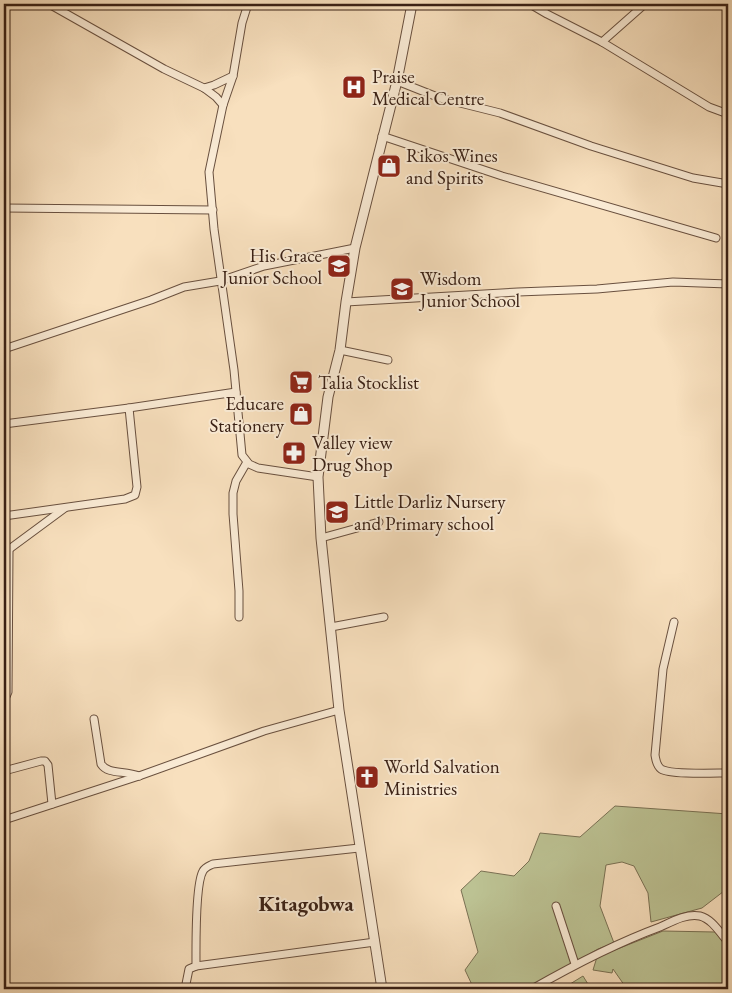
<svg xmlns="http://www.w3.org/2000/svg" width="732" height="993" font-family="'EB Garamond',serif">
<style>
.green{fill:#bcc293;stroke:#7a7154}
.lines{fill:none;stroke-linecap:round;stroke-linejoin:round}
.minor-casing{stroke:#69503f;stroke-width:9}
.tertiary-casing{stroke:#69503f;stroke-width:11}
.minor{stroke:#faebd5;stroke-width:7}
.tertiary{stroke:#faebd5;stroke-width:9}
.labels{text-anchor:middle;stroke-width:4;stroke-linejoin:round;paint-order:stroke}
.poi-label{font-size:19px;fill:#392015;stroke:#faebd5;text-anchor:start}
.quarter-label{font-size:21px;font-weight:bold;fill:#392015;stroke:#faebd5}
</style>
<rect width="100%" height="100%" fill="#f8e0be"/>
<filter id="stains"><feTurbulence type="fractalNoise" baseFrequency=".004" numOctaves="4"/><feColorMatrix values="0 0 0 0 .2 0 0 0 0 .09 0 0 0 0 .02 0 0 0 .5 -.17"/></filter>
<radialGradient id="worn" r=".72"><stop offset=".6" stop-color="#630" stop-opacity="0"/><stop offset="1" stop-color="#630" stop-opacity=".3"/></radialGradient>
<!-- green -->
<g class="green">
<path d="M 615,806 L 728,814 L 728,888 L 702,908 L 651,922 L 648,893 L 634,866 L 622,862 L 606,865 L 600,906 L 614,943 L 598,949 L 529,989 L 474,989 L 465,970 L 478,952 L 461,890 L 481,871 L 514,876 L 529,861 L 540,833 L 580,837 Z"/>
<path d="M 663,931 L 715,932 L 728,948 L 728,989 L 627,989 L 613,969 L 612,973 L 593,970 L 597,957 Z"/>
<path d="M 583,976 L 591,989 L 562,989 Z"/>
</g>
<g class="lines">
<!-- minor casing -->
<g class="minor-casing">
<g id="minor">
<path d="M 49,4 L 164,69 L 204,88 L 216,97 L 223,105"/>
<path d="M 248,4 L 242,23 L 233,76 L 223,105 L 209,172 L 214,229 L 234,370 L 242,455 L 249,464 L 258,468 L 318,477"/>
<path d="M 530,4 L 547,14 L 602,42 L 709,107 L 728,114"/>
<path d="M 602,42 L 645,4"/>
<path d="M 397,81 L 440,98 L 500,113 L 591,146 L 693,178 L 728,184"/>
<path d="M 204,88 L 214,85 L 233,76"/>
<path d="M 382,136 L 502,176 L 716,238"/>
<path d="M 4,208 L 213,210"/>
<path d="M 346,302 L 518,292 L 597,289 L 673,282 L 728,284"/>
<path d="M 4,349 L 151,300 L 184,287 L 220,281 L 264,266 L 355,248"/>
<path d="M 340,350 L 388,360"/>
<path d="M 4,424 L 129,408 L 236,392"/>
<path d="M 4,516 L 125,499 L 135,495 L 137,487 L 129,408"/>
<path d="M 321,538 L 379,522"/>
<path d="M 4,553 L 65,508"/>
<path d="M 239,617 L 239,591 L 233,514 L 233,493 L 236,481 L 247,462"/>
<path d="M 674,622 L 663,669 L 655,755 C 656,760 656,765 661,769 C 670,775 715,773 728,773"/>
<path d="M 331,627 L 384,617"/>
<path d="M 4,701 L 8,692 L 9,551"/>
<path d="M 94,719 L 101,764 C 108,775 125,770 139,776"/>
<path d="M 4,771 L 41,761 L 45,761 L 48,765 L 52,804"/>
<path d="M 4,820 L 139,776 L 264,731 L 339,710"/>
<path d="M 556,906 L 575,964"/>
<path d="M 196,966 L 375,942"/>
<path d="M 185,989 L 189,969 L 196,966 C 196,948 195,884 203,871 C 205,867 209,866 213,864 L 359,848"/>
<path d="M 532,989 C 574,965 614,944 660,927 C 671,922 687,913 700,916 C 712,919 720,933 728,942"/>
</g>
</g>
<!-- tertiary casing -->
<g class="tertiary-casing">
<path id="tertiary" d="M 382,989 L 339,710 L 321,538 L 318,477 L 328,397 L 340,350 L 346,302 L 355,248 L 397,81 L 412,4"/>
</g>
<!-- minor -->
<use href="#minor" class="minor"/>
<!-- tertiary -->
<use href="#tertiary" class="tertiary"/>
</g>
<!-- icons -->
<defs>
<g id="hospital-square" transform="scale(1.25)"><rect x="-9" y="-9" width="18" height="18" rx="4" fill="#8f2418" stroke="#faebd5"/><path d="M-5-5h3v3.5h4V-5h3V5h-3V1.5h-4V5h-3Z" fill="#fff"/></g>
<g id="shop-square" transform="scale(1.25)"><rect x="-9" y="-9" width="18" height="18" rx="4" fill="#8f2418" stroke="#faebd5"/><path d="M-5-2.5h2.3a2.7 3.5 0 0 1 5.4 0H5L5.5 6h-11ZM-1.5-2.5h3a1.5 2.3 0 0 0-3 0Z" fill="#fff"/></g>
<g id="school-square" transform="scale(1.25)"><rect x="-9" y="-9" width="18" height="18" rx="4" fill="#8f2418" stroke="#faebd5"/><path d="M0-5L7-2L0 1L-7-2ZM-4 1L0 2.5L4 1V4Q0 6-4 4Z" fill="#fff"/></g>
<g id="supermarket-square" transform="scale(1.25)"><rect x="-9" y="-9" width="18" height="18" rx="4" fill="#8f2418" stroke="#faebd5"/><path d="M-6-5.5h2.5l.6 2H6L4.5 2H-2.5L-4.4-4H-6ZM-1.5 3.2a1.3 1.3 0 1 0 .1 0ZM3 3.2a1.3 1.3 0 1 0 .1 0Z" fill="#fff"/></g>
<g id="pharmacy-square" transform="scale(1.25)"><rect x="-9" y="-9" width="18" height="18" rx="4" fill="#8f2418" stroke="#faebd5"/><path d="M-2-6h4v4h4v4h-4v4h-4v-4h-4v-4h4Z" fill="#fff"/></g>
<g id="church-square" transform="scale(1.25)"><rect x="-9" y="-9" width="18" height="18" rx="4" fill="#8f2418" stroke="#faebd5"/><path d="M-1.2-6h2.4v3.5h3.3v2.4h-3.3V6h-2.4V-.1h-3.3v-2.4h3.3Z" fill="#fff"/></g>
</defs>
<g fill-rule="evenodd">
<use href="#hospital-square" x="354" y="87"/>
<use href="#shop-square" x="389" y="166"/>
<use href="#school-square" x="339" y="266"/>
<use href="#school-square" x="402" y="289"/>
<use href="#supermarket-square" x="301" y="382"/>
<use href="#shop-square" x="301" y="414"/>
<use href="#pharmacy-square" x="294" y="453"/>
<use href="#school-square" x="337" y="512"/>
<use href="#church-square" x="367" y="777"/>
</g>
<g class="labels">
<!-- poi labels -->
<g class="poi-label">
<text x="372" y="83">Praise<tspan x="372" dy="22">Medical Centre</tspan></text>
<text x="406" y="162">Rikos Wines<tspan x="406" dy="22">and Spirits</tspan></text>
<text x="322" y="262" text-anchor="end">His Grace<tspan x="322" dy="22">Junior School</tspan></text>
<text x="420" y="285">Wisdom<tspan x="420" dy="22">Junior School</tspan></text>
<text x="318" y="389">Talia Stocklist</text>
<text x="284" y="410" text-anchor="end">Educare<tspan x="284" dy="22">Stationery</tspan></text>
<text x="312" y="449">Valley view<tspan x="312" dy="22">Drug Shop</tspan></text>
<text x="354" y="508">Little Darliz Nursery<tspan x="354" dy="22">and Primary school</tspan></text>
<text x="384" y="773">World Salvation<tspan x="384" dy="22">Ministries</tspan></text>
</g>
<!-- quarter labels -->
<g class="quarter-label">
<text x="306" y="911">Kitagobwa</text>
</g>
</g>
<!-- margin -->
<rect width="732" height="993" fill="none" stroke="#f8e0be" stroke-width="20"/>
<rect x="5" y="5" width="722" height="983" fill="none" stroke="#392015" stroke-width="2.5"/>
<rect x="10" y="10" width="712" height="973" fill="none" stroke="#392015"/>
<rect width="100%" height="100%" filter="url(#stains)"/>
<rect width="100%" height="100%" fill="url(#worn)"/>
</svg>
